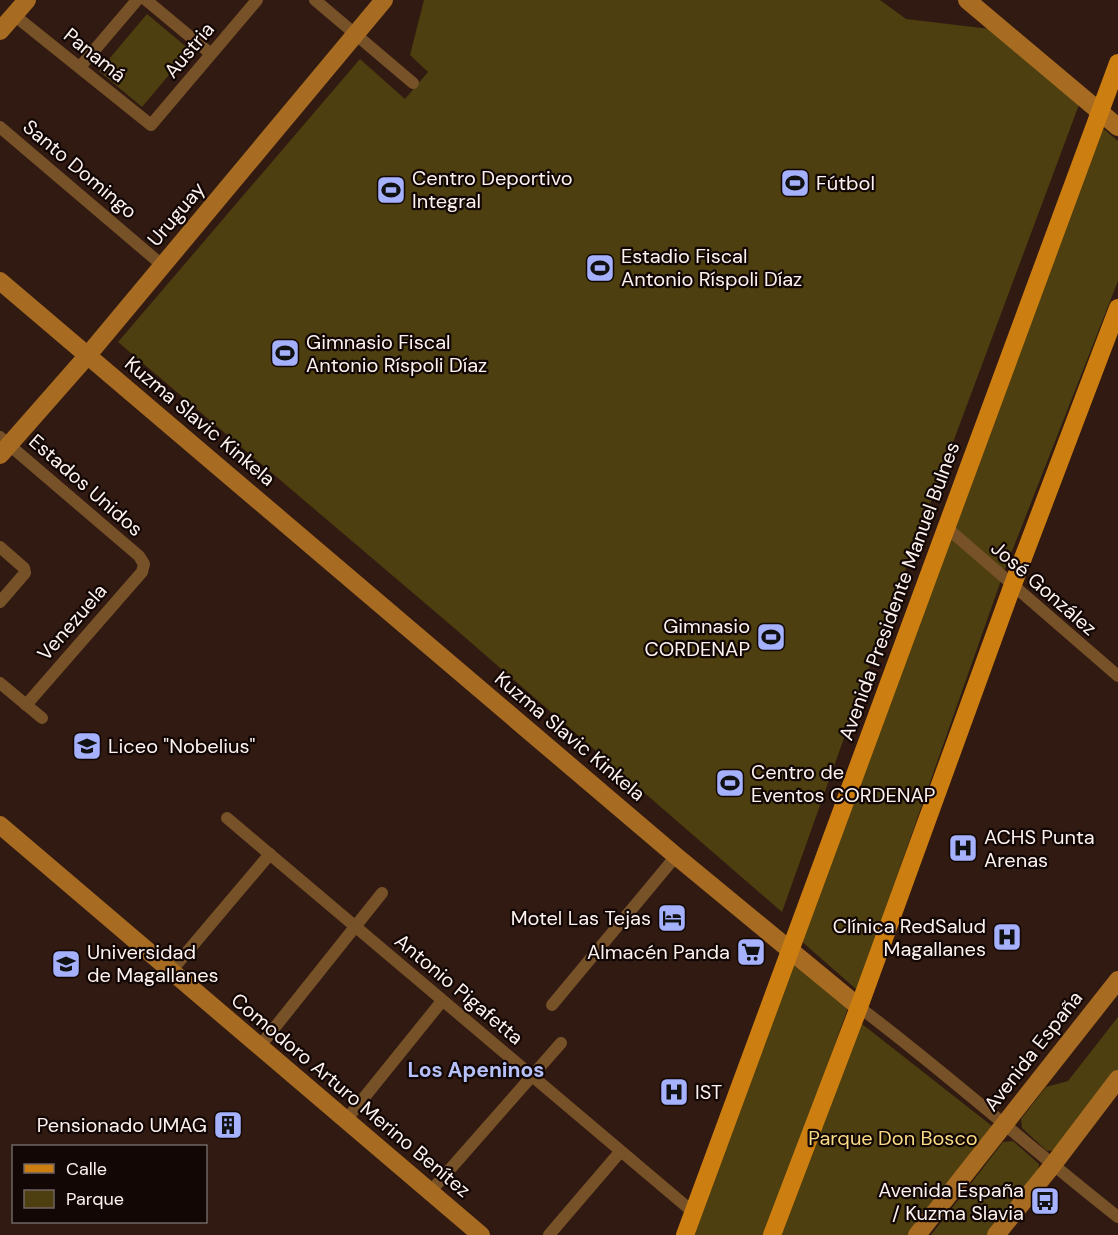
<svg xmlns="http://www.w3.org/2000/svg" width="1118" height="1235" font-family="'DM Sans',sans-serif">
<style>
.green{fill:#4d3f0f}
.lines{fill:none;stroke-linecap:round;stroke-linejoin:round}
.street{stroke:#775128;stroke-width:12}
.secondary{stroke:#a76b21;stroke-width:18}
.primary{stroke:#cd7e10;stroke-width:18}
.labels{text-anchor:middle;stroke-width:4.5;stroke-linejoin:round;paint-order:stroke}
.street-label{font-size:20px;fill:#fdf2ee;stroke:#120705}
.poi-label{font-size:20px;fill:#fdf2ee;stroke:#120705;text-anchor:start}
.park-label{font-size:20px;fill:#f9db85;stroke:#120705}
.neighbourhood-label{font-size:21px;font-weight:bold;fill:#b6c1f9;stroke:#120705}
</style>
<rect width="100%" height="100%" fill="#311a11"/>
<!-- green -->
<g class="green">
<path d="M 424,0 L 880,0 L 906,19 L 990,29 L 1080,102 L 874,654 L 782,912 L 453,627 L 118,342 L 360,59 L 405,99 L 428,72 L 410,55 Z"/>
<path d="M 147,14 L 190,50 L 142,107 L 99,71 Z"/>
<path d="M 1100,126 L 1118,141 L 1118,281 L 1005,569 L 857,990 L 799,939 Z"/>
<path d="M 782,954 L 848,1008 L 766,1235 L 684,1235 Z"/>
<path d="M 1118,1017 L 1118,1072 L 1058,1150 L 1047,1151 L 1022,1128 L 1021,1119 L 1046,1087 L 1068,1081 Z"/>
<path d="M 862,1024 L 992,1126 L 909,1235 L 779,1235 Z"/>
<path d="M 1013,1141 L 1039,1164 L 1038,1174 L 991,1235 L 931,1235 L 1003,1142 Z"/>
</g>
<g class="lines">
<!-- street -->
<g class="street">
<path d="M 146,0 L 211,54"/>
<path d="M 315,0 L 413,83"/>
<path d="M 14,15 L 151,125 L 257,0"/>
<path d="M 80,67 L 137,0"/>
<path d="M 0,127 L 162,265"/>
<path d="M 0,437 L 139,556 L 144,564 L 142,572 L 26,705"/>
<path d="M 946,527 L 1118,676"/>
<path d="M 0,547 L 24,568 L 25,573 L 0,602"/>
<path d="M 0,683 L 42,718"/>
<path d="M 227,818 L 693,1212"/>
<path d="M 171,971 L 270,854"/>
<path d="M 552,1005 L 676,856"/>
<path d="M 859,1007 C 948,1074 1031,1149 1118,1217"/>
<path d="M 260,1046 L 382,893"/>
<path d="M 346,1120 L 442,1001"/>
<path d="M 430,1192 L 561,1043"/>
<path d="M 549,1235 L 620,1152"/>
</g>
<!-- secondary -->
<g class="secondary">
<path d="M 967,0 L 1118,127"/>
<path d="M 0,31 L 27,0"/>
<path d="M 0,281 L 676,856 L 859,1007"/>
<path d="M 0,455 L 88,355 L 384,0"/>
<path d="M 0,825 L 481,1235"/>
<path d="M 917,1235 L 1118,980"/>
<path d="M 996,1235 L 1052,1166 L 1118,1079"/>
</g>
<!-- primary -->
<g class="primary">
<path d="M 685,1235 L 1118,63"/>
<path d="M 772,1235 L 859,1007 L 1012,587 L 1118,308"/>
</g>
</g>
<!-- icons -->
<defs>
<g id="stadium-square" transform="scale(1.5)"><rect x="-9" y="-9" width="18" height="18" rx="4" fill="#a5b1fc" stroke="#120705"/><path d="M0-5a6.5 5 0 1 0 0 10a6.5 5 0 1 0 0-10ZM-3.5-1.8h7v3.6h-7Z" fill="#111"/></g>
<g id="school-square" transform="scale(1.5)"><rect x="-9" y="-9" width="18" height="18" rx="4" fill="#a5b1fc" stroke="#120705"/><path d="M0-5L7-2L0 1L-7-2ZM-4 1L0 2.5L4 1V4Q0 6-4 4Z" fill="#111"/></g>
<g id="hospital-square" transform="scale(1.5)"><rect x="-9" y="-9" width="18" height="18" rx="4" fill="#a5b1fc" stroke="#120705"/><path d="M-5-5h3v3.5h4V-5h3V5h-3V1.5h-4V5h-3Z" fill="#111"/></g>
<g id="hotel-square" transform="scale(1.5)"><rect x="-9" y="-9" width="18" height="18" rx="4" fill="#a5b1fc" stroke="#120705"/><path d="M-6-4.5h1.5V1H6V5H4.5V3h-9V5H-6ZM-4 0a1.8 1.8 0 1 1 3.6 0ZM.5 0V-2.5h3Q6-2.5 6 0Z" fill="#111"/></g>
<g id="supermarket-square" transform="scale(1.5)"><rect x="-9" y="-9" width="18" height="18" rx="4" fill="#a5b1fc" stroke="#120705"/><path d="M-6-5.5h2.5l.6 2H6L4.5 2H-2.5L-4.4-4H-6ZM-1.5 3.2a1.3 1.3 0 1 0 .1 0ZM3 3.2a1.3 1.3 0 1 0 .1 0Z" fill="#111"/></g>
<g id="university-square" transform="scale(1.5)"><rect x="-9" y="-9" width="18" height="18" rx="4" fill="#a5b1fc" stroke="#120705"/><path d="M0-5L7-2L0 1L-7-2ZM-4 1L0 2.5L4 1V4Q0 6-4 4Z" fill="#111"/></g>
<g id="building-square" transform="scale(1.5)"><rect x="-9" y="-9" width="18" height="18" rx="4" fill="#a5b1fc" stroke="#120705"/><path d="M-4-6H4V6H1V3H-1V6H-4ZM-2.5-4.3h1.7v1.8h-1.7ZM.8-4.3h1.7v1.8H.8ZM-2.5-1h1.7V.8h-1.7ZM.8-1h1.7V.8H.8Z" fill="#111"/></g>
<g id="bus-square" transform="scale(1.5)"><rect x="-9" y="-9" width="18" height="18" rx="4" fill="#a5b1fc" stroke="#120705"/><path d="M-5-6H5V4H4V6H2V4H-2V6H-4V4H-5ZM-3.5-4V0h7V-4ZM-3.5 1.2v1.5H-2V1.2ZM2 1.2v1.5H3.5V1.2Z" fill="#111"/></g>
</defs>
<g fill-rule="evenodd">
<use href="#stadium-square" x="795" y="183"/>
<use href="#stadium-square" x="391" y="190"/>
<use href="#stadium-square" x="600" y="268"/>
<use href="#stadium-square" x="285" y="353"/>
<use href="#stadium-square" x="771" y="637"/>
<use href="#school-square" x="87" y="746"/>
<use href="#stadium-square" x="730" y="783"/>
<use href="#hospital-square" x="963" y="848"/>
<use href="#hotel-square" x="672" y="918"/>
<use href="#hospital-square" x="1007" y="937"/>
<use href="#supermarket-square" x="751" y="952"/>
<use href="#university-square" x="66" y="964"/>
<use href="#hospital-square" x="674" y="1092"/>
<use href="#building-square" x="228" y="1125"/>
<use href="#bus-square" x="1045" y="1201"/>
</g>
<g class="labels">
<!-- street labels -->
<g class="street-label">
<text transform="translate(189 50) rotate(-50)" y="7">Austria</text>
<text transform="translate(95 55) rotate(39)" y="7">Panamá</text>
<text transform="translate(80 169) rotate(40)" y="7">Santo Domingo</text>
<text transform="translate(176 214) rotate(-50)" y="7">Uruguay</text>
<text transform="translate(200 421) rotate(40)" y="7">Kuzma Slavic Kinkela</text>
<text transform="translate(86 485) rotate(41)" y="7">Estados Unidos</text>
<text transform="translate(1044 588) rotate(41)" y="7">José González</text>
<text transform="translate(899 591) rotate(-70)" y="7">Avenida Presidente Manuel Bulnes</text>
<text transform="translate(72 622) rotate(-49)" y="7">Venezuela</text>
<text transform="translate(570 736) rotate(40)" y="7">Kuzma Slavic Kinkela</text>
<text transform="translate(459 989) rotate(40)" y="7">Antonio Pigafetta</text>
<text transform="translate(1033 1051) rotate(-52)" y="7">Avenida España</text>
<text transform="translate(351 1095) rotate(40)" y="7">Comodoro Arturo Merino Benítez</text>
</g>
<!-- poi labels -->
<g class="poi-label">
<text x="412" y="185">Centro Deportivo<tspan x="412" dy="23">Integral</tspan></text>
<text x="816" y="190">Fútbol</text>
<text x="621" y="263">Estadio Fiscal<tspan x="621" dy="23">Antonio Ríspoli Díaz</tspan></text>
<text x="306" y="349">Gimnasio Fiscal<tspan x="306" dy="23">Antonio Ríspoli Díaz</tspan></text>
<text x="750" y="633" text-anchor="end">Gimnasio<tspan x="750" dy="23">CORDENAP</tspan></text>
<text x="108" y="753">Liceo "Nobelius"</text>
<text x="751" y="779">Centro de<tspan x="751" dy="23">Eventos CORDENAP</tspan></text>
<text x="984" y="844">ACHS Punta<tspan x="984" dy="23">Arenas</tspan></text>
<text x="651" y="925" text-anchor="end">Motel Las Tejas</text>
<text x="986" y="933" text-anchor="end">Clínica RedSalud<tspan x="986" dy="23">Magallanes</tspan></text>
<text x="87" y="959">Universidad<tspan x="87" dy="23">de Magallanes</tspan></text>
<text x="730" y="959" text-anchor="end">Almacén Panda</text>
<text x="695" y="1099">IST</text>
<text x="207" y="1132" text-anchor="end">Pensionado UMAG</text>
<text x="1024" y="1197" text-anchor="end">Avenida España<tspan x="1024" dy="23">/ Kuzma Slavia</tspan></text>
</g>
<!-- park labels -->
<g class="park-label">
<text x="893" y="1145">Parque Don Bosco</text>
</g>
<!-- neighbourhood labels -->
<g class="neighbourhood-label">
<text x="476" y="1077">Los Apeninos</text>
</g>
</g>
<!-- legend -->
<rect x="12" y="1145" width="195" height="78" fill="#120705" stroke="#706562" stroke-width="1.5"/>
<rect x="24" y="1164" width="30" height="9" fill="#cd7e10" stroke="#706562" stroke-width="1.5"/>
<text x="66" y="1175" font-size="18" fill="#fdf2ee">Calle</text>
<rect x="24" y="1190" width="30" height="18" fill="#4d3f0f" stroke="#706562" stroke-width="1.5"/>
<text x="66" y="1205" font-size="18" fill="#fdf2ee">Parque</text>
</svg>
